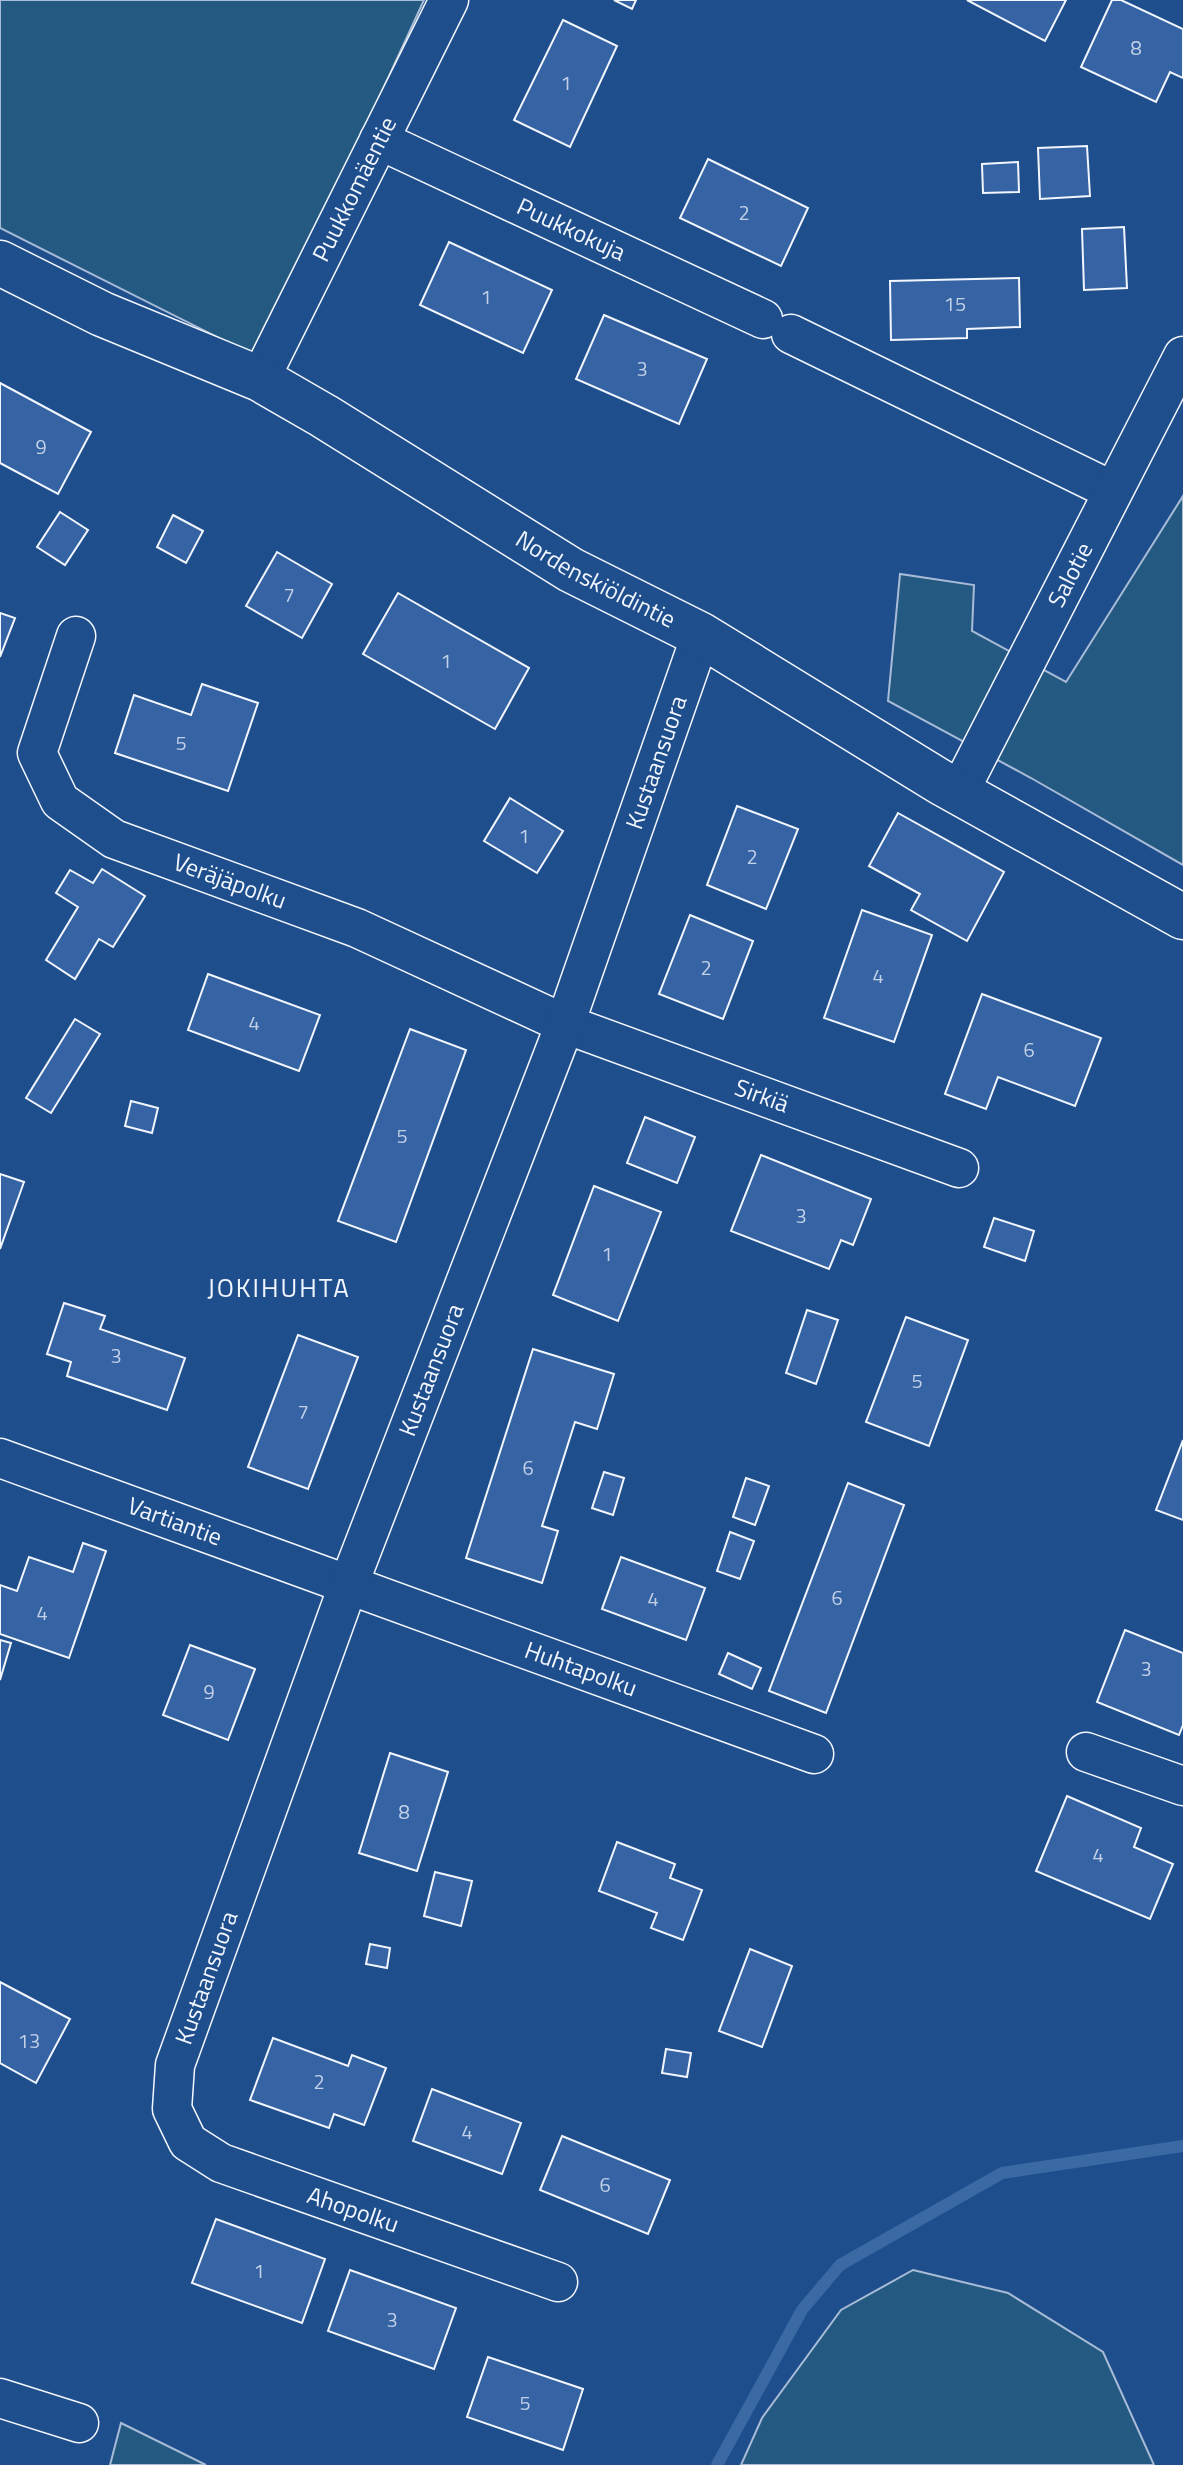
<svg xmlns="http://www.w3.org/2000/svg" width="1183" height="2465" font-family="'Titillium Web',sans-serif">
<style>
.green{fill:#245a82;stroke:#a8bbd7;stroke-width:2}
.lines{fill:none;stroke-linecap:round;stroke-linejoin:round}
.stream{stroke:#3b69a3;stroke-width:12}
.building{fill:#3563a3;stroke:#f2f6ff;stroke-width:2}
.minor-casing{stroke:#f2f6ff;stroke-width:41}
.secondary-casing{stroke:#f2f6ff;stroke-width:47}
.minor{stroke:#1f4e8c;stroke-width:38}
.secondary{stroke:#1f4e8c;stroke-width:44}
.labels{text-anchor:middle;stroke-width:6;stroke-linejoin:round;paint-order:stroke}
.number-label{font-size:20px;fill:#c3d1e8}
.street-label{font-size:24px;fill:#f2f6ff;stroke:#1f4e8c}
.neighbourhood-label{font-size:26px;letter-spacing:2px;fill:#f2f6ff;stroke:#1f4e8c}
</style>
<rect width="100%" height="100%" fill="#1f4e8c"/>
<!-- green -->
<g class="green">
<path d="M 0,0 L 424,0 L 259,358 L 0,228 Z"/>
<path d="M 1183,496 L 1183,865 L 1031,778 L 888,701 L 900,574 L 974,585 L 972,631 L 1066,682 Z"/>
<path d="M 913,2270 L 1008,2293 L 1103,2352 L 1154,2465 L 741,2465 L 762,2418 L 841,2310 Z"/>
<path d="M 121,2423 L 206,2465 L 110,2465 Z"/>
</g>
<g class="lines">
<!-- stream -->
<path class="stream" d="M 717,2465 L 802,2310 L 840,2265 L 1002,2173 L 1183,2146"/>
</g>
<!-- building -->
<g class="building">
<path d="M 614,0 L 636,0 L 632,9 Z"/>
<path d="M 967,0 L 1066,0 L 1045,41 Z"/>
<path d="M 1112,0 L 1121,0 L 1183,29 L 1183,78 L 1170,72 L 1156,102 L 1081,67 Z"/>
<path d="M 563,20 L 617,46 L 570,147 L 514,120 Z"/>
<path d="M 1087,146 L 1090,196 L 1040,199 L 1038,148 Z"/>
<path d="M 708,159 L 808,208 L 781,266 L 680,218 Z"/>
<path d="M 1018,162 L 1019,192 L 983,193 L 982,164 Z"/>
<path d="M 1124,227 L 1127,288 L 1084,290 L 1082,229 Z"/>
<path d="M 449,242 L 552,290 L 523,353 L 420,305 Z"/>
<path d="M 1019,278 L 1020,327 L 967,329 L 967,338 L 891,340 L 890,281 Z"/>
<path d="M 604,315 L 707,359 L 679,424 L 576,379 Z"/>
<path d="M 0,383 L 91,432 L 58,494 L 0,463 Z"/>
<path d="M 60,512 L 88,530 L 65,565 L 37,547 Z"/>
<path d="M 173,515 L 203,531 L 186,563 L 157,547 Z"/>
<path d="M 277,552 L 332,584 L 302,638 L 246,606 Z"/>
<path d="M 398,593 L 529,668 L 495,729 L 363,654 Z"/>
<path d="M 0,613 L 15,618 L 0,657 Z"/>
<path d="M 202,684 L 258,703 L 228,791 L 115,753 L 134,695 L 191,715 Z"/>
<path d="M 510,798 L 563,831 L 537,873 L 484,841 Z"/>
<path d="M 737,806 L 798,829 L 766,909 L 707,885 Z"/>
<path d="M 898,813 L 1004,872 L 967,941 L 911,910 L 920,894 L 869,866 Z"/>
<path d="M 102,869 L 145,896 L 113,947 L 99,939 L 75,979 L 46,960 L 78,907 L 56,893 L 70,870 L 93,883 Z"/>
<path d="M 862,910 L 932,935 L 894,1042 L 824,1018 Z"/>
<path d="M 690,915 L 753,941 L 723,1019 L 659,994 Z"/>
<path d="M 208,974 L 320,1015 L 299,1071 L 188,1030 Z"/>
<path d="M 982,994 L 1101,1038 L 1075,1106 L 998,1077 L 986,1109 L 945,1094 Z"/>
<path d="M 75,1019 L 100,1034 L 51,1113 L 26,1098 Z"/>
<path d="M 410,1029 L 466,1050 L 396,1242 L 338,1221 Z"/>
<path d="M 131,1101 L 158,1108 L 152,1133 L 125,1126 Z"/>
<path d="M 645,1117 L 695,1137 L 677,1183 L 627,1163 Z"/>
<path d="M 761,1155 L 871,1199 L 853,1245 L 841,1240 L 829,1269 L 731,1231 Z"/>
<path d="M 0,1174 L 24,1182 L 0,1249 Z"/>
<path d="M 594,1186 L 661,1212 L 618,1321 L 553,1295 Z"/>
<path d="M 994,1218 L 1034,1231 L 1025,1261 L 984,1247 Z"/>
<path d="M 64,1303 L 105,1316 L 100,1329 L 185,1358 L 167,1410 L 67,1376 L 71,1362 L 47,1354 Z"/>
<path d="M 807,1310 L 838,1320 L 816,1384 L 786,1373 Z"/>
<path d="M 906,1317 L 968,1340 L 929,1446 L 866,1422 Z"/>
<path d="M 298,1335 L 358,1357 L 308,1489 L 248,1467 Z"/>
<path d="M 533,1349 L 614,1374 L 597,1429 L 575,1422 L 542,1526 L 558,1531 L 542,1583 L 466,1558 Z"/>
<path d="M 1183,1440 L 1183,1520 L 1156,1510 Z"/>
<path d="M 604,1472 L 624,1478 L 613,1515 L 592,1508 Z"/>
<path d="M 746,1478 L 769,1486 L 755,1525 L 733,1517 Z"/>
<path d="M 848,1483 L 904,1505 L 826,1713 L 769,1691 Z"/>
<path d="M 730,1532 L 754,1541 L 740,1579 L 717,1571 Z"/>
<path d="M 83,1543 L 106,1551 L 69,1658 L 0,1634 L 0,1585 L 17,1591 L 29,1557 L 73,1572 Z"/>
<path d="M 621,1557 L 705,1588 L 686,1640 L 602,1609 Z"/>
<path d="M 1125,1630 L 1183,1653 L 1183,1725 L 1179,1735 L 1097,1702 Z"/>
<path d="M 0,1640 L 11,1643 L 0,1680 Z"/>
<path d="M 190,1645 L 255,1669 L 228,1740 L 163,1715 Z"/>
<path d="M 728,1653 L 761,1668 L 752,1689 L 719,1674 Z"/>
<path d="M 390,1753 L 448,1772 L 417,1871 L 359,1853 Z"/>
<path d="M 1067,1796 L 1141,1828 L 1134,1847 L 1173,1864 L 1150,1919 L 1036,1871 Z"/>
<path d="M 617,1842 L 675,1864 L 670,1878 L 702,1890 L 683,1940 L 651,1928 L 657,1913 L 599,1891 Z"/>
<path d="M 435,1872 L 472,1881 L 461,1926 L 424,1916 Z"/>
<path d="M 370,1944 L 390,1948 L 387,1968 L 366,1964 Z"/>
<path d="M 750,1949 L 792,1966 L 762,2047 L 719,2031 Z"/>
<path d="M 0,1982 L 70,2019 L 36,2083 L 0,2063 Z"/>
<path d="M 273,2038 L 348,2066 L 352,2055 L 386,2068 L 364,2125 L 334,2114 L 329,2128 L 250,2100 Z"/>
<path d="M 666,2049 L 691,2053 L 687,2077 L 662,2073 Z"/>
<path d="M 432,2089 L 521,2123 L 502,2174 L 413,2141 Z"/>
<path d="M 562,2136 L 670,2180 L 648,2234 L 540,2190 Z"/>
<path d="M 216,2219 L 325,2259 L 302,2323 L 192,2283 Z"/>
<path d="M 350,2270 L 456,2308 L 434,2369 L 328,2331 Z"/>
<path d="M 488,2357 L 583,2389 L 563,2450 L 467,2417 Z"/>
</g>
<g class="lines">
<!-- minor casing -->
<g class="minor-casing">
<g id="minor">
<path id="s1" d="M 379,140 L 763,319"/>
<path d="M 791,334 L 1113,491"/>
<path id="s2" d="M 260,379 L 449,0"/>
<path id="s3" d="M 76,636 L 37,753 L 60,801 L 114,839 L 357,928 L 565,1024 L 959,1168"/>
<path id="s4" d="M 959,792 L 1183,356"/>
<path id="s5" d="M 0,1458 L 814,1754"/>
<path d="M 1086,1752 L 1183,1786"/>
<path id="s6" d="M 558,2282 L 221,2163 L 188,2142 L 172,2109 L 175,2065 L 348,1586 L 565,1024 L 701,635"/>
<path d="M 0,2398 L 79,2423"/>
</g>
</g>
<!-- secondary casing -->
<g class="secondary-casing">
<g id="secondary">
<path id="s7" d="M 0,263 L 102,314 L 260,379 L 324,416 L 571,570 L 701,635 L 942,783 L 1183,917"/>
</g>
</g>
<!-- minor -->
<use href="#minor" class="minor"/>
<!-- secondary -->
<use href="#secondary" class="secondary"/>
</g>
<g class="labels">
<!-- number labels -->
<g class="number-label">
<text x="1136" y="55">8</text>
<text x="566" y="90">1</text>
<text x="744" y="220">2</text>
<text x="486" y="304">1</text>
<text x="955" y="311">15</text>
<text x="642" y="376">3</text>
<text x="41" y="454">9</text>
<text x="289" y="602">7</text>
<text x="446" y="668">1</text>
<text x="181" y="750">5</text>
<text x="524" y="843">1</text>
<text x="752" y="864">2</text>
<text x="706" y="975">2</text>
<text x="878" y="983">4</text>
<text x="254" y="1030">4</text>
<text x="1029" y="1057">6</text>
<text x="402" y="1143">5</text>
<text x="801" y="1223">3</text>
<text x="607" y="1261">1</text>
<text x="116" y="1363">3</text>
<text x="917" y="1388">5</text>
<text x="303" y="1419">7</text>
<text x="528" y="1475">6</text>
<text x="837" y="1605">6</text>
<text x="653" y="1606">4</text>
<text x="42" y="1620">4</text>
<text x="1146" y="1676">3</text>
<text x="209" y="1699">9</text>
<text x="404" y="1819">8</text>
<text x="1098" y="1862">4</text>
<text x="29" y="2048">13</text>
<text x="319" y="2089">2</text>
<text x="467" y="2139">4</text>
<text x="605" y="2192">6</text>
<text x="259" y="2278">1</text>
<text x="392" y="2327">3</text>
<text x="525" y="2410">5</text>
</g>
<!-- street labels -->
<g class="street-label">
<text dy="8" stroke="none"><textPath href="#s2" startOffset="212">Puukkomäentie</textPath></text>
<text dy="8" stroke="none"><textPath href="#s1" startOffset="212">Puukkokuja</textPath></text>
<text dy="8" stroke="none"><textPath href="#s4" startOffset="244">Salotie</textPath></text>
<text dy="8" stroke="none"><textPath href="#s7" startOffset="676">Nordenskiöldintie</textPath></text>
<text dy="8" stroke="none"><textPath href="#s6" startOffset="1866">Kustaansuora</textPath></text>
<text dy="8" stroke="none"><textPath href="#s3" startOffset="366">Veräjäpolku</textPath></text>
<text dy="8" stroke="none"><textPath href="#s3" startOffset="940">Sirkiä</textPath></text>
<text dy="8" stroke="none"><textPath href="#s6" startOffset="1218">Kustaansuora</textPath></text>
<text dy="8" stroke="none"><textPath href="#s5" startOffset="186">Vartiantie</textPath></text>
<text dy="8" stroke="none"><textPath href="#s5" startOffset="618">Huhtapolku</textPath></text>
<text dy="8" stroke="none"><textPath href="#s6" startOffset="570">Kustaansuora</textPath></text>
<text transform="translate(353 2210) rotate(19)" y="8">Ahopolku</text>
</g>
<!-- neighbourhood labels -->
<g class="neighbourhood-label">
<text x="279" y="1297">JOKIHUHTA</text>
</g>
</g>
</svg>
